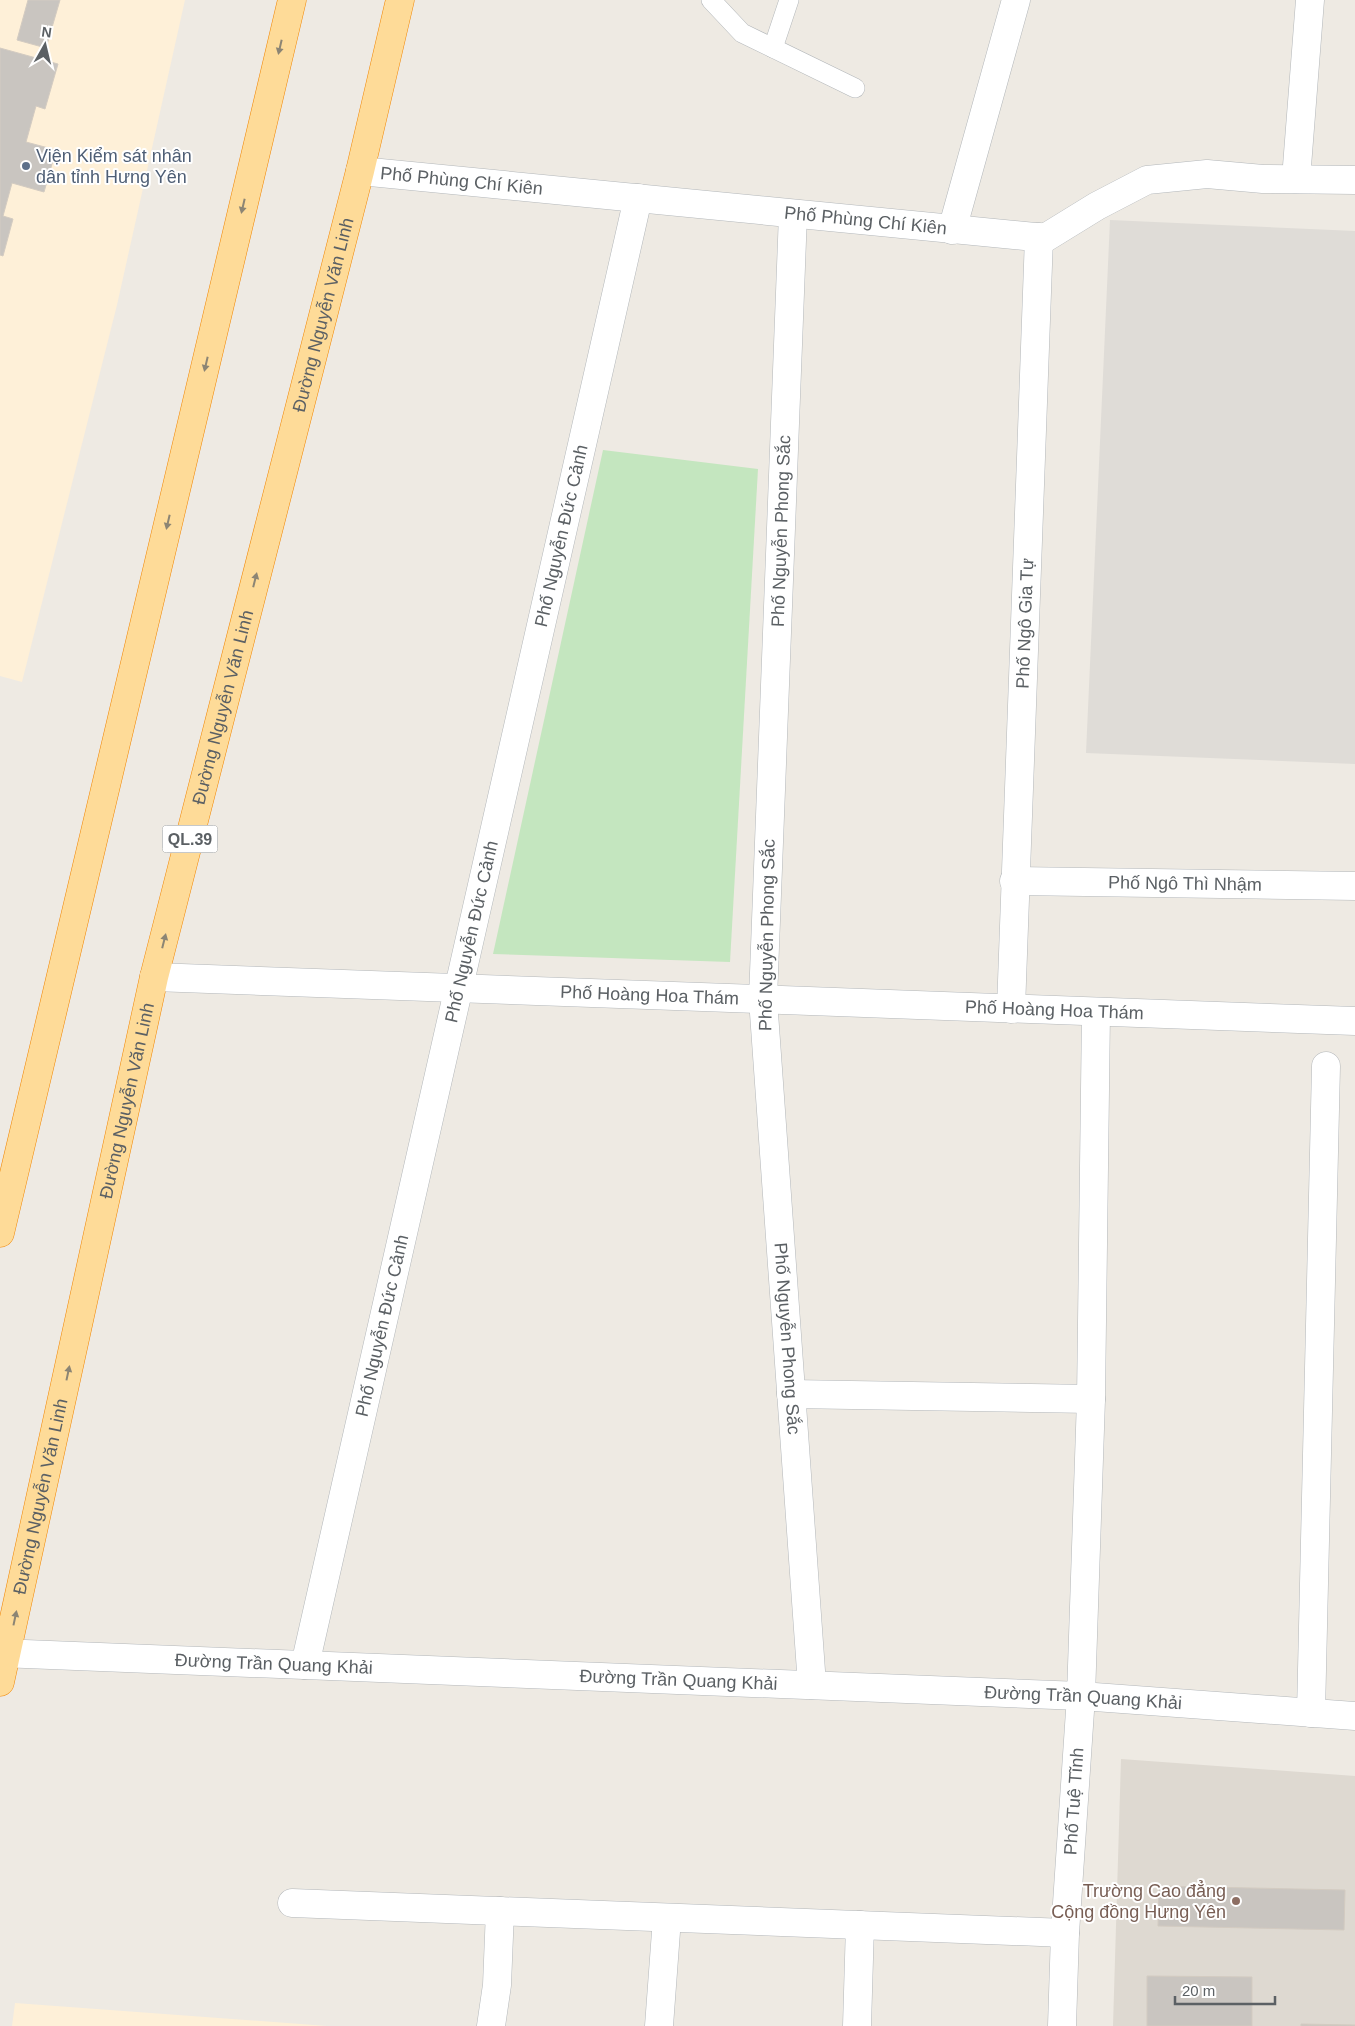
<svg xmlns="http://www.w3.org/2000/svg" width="1355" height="2026" font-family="Arial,sans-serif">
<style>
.commercial{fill:#fef0d8}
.industrial{fill:#dfdcd7}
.education{fill:#ded9d1}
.green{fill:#c4e6bf}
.building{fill:#c9c5c0;stroke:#d3cbc1}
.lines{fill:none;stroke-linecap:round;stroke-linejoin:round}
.service-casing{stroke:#b3b7ba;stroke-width:20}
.minor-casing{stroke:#b3b7ba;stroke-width:29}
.tertiary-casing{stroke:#b3b7ba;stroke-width:29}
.trunk-casing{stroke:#f18500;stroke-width:29}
.service{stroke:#fff;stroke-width:19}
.minor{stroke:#fff;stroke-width:28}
.tertiary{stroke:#fff;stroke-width:28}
.trunk{stroke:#fedb98;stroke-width:28}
.oneway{fill:#8c8574}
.service-dot{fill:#5c6f8a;stroke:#fff;stroke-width:2}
.education-dot{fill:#8d6e63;stroke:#fff;stroke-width:2}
.labels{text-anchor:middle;stroke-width:4;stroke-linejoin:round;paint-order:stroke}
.shield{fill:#fff;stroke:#8c9092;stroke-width:1}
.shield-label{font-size:16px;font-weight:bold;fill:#5b6064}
.service-label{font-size:18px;fill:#4e5e75;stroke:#fff;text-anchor:start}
.street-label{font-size:18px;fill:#5b6064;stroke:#fff}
.education-label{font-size:18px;fill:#785e54;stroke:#fff;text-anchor:end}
</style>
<rect width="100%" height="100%" fill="#eeeae3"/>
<!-- commercial -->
<g class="commercial">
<path d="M 0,0 L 185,0 L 117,305 L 22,682 L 0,676 Z"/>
<path d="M 15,2003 L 327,2026 L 12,2026 Z"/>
</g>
<!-- industrial -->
<path class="industrial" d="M 1110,220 L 1355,231 L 1355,764 L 1086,753 Z"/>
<!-- education -->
<path class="education" d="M 1121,1759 L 1355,1776 L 1355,2026 L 1113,2026 Z"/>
<!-- green -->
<path class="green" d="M 603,450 L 758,469 L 730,962 L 493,954 Z"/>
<!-- building -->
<g class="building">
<path d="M 28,0 L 60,0 L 46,48 L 17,40 Z"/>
<path d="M 0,48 L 58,64 L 45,109 L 36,106 L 26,142 L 56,150 L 44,192 L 12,183 L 3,216 L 13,219 L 3,256 L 0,255 Z"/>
<path d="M 1159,1886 L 1345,1890 L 1344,1930 L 1158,1926 Z"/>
<path d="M 1147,1976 L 1252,1977 L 1252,2026 L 1147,2026 Z"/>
<path d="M 1301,2024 L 1355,2025 L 1355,2026 L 1301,2026 Z"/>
</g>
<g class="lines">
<!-- service casing -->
<g class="service-casing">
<g id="service">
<path d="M 711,0 L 742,33 L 855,88"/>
<path d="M 773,48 L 789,0"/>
</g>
</g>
<!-- minor casing -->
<g class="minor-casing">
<g id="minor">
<path id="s1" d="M 360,171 L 1045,238 L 1097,206 L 1147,180 L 1207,174 L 1263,179 L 1355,180"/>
<path d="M 1296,179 L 1310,0"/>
<path id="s2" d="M 793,214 L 763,999 L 812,1685"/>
<path d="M 952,230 L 1016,0"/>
<path id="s3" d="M 1014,881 L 1355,886"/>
<path id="s4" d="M 154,977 L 1355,1021"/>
<path id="s5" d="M 1011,1009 L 1039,237"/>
<path d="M 791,1394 L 1091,1399"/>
<path id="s6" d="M 305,1665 L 638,198"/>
<path d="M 1081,1696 L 1091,1399 L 1096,1012"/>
<path d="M 1311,1713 L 1326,1066"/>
<path d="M 292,1903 L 1065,1933"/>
<path d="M 491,2026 L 497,1985 L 500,1911"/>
<path d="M 659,2026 L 667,1918"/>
<path d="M 857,2026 L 860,1925"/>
</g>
</g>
<!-- tertiary casing -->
<g class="tertiary-casing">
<g id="tertiary">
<path id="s7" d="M 0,1653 L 1081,1696 L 1355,1716"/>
<path id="s8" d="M 1062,2026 L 1065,1933 L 1081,1696"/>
</g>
</g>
<!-- trunk casing -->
<g class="trunk-casing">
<g id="trunk">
<path d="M 0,1233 L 292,0"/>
<path id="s9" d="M 0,1682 L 154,977 L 360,171 L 400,0"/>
</g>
</g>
<!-- service -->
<use href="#service" class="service"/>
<!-- minor -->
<use href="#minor" class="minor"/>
<!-- tertiary -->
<use href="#tertiary" class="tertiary"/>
<!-- trunk -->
<use href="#trunk" class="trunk"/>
</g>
<!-- one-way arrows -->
<defs><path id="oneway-solid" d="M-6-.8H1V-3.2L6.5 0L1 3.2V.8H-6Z" transform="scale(1.25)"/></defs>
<g class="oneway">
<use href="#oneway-solid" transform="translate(280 47) rotate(103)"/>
<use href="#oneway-solid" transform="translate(243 206) rotate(103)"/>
<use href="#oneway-solid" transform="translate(206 364) rotate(103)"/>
<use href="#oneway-solid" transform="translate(168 522) rotate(103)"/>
<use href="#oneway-solid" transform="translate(255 580) rotate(-76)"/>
<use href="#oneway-solid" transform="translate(164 941) rotate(-76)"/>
<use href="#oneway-solid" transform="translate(68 1373) rotate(-78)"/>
<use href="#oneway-solid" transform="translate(15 1618) rotate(-78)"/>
</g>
<!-- markers -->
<circle class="service-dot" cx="26" cy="166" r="5"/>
<circle class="education-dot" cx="1236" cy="1901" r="5"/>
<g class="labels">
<!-- shield labels -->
<rect class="shield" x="162.5" y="825.5" width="55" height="27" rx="4"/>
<g class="shield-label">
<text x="190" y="845">QL.39</text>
</g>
<!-- service labels -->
<g class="service-label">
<text x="36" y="162">Viện Kiểm sát nhân<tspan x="36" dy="21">dân tỉnh Hưng Yên</tspan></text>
</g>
<!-- street labels -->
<g class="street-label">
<text dy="6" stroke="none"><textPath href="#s1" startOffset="102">Phố Phùng Chí Kiên</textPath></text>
<text dy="6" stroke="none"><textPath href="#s1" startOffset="508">Phố Phùng Chí Kiên</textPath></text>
<text dy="6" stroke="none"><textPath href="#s9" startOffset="1405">Đường Nguyễn Văn Linh</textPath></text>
<text transform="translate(781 531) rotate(-88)" y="6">Phố Nguyễn Phong Sắc</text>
<text dy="6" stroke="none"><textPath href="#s6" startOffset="1158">Phố Nguyễn Đức Cảnh</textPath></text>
<text dy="6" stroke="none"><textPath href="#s5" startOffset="386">Phố Ngô Gia Tự</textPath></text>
<text dy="6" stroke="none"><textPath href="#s9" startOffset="1000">Đường Nguyễn Văn Linh</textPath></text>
<text dy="6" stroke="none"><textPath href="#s3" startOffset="171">Phố Ngô Thì Nhậm</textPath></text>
<text dy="6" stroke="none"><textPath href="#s6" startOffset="752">Phố Nguyễn Đức Cảnh</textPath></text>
<text transform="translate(767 935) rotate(-89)" y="6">Phố Nguyễn Phong Sắc</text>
<text dy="6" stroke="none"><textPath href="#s4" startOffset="496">Phố Hoàng Hoa Thám</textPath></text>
<text dy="6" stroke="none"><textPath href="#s4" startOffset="901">Phố Hoàng Hoa Thám</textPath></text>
<text dy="6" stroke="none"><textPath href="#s9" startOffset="595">Đường Nguyễn Văn Linh</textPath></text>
<text dy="6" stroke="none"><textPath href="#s6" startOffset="348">Phố Nguyễn Đức Cảnh</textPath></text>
<text dy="6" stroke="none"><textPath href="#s2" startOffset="1126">Phố Nguyễn Phong Sắc</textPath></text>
<text dy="6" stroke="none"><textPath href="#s9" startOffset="190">Đường Nguyễn Văn Linh</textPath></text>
<text dy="6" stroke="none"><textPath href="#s7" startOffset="274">Đường Trần Quang Khải</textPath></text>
<text dy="6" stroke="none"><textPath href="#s7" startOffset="679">Đường Trần Quang Khải</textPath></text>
<text dy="6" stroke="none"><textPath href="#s7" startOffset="1084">Đường Trần Quang Khải</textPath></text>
<text dy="6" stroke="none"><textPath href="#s8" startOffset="225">Phố Tuệ Tĩnh</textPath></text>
</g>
<!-- education labels -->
<g class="education-label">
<text x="1226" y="1897">Trường Cao đẳng<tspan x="1226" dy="21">Cộng đồng Hưng Yên</tspan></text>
</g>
</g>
<!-- north arrow -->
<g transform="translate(45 45) rotate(8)" stroke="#ffffff" stroke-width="4" paint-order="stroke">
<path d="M0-4L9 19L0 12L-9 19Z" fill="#5b6064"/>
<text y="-8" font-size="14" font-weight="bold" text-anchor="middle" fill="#5b6064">N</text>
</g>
<!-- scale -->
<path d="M1175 1996v8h100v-8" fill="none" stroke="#5b6064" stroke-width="2.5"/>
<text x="1182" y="1996" font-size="15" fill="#5b6064" stroke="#ffffff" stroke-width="4" paint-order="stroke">20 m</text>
</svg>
